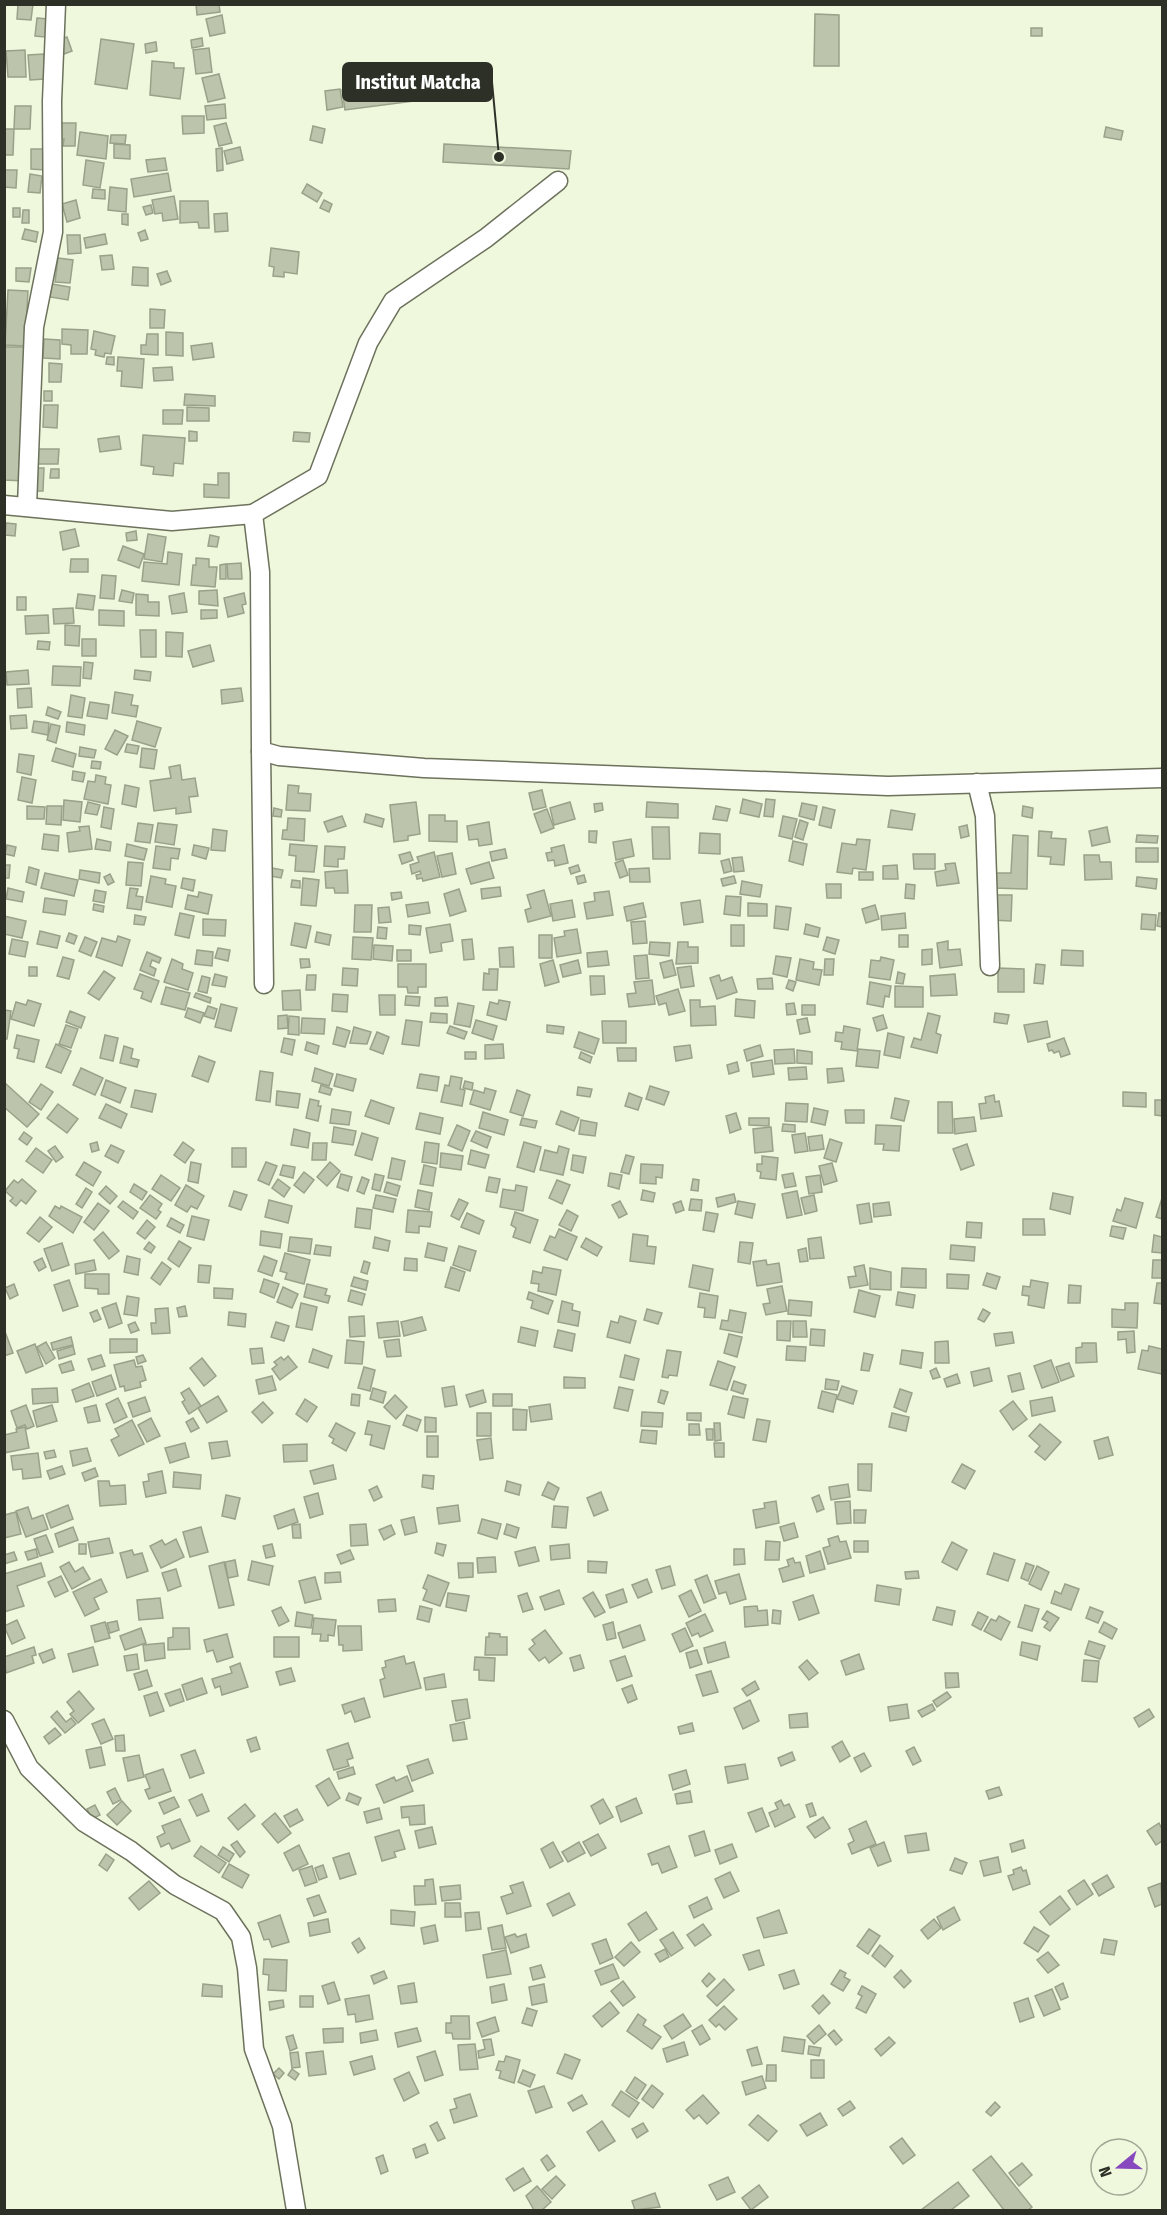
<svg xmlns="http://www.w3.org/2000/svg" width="1167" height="2215" font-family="'Fira Sans Condensed',sans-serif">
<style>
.building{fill:#bcc4ab;stroke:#9aa189;stroke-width:1.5}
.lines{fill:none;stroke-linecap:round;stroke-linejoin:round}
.minor-casing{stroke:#6c725c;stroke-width:21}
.minor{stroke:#fff;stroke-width:18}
.leader{fill:none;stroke:#2d3027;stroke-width:2}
.callout-dot{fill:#2d3027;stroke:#eff7dd;stroke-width:2}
.callout{fill:#2d3027;stroke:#2d3027;stroke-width:2}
.callout-label{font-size:20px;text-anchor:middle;font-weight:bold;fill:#fff}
</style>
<rect width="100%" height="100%" fill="#eff7dd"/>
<!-- building -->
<g class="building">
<path d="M 18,4 L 33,4 L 31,20 L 17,19 Z"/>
<path d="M 196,4 L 219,4 L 220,12 L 197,15 Z"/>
<path d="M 815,14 L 839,15 L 839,66 L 814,66 Z"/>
<path d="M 222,15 L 225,33 L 210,36 L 206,19 Z"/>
<path d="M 37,18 L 48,19 L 45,37 L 35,36 Z"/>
<rect x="1031" y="28" width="11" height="8"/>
<path d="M 67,37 L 72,51 L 64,54 L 59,40 Z"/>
<path d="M 202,38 L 203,46 L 192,48 L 191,40 Z"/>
<path d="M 101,39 L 134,44 L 127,89 L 95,84 Z"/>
<path d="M 156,42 L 157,51 L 146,53 L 145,44 Z"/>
<path d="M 209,48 L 212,72 L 196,74 L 193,50 Z"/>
<path d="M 25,50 L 26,77 L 8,77 L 6,51 Z"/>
<path d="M 44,54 L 45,79 L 30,80 L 28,55 Z"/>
<path d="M 152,61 L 174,63 L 174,68 L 184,68 L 180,99 L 150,95 Z"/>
<path d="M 219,74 L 225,98 L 208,102 L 202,78 Z"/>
<path d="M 419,81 L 421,100 L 345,110 L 342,90 Z"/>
<path d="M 340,89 L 343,107 L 327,110 L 325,91 Z"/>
<path d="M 225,104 L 226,118 L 207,120 L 205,106 Z"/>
<path d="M 15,106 L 31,106 L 30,129 L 14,129 Z"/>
<path d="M 182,116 L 204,116 L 204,133 L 183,134 Z"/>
<path d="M 55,123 L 76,123 L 75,146 L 63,146 L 64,139 L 55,139 Z"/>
<path d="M 226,123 L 232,143 L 219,146 L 214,126 Z"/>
<path d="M 313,126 L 325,129 L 322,143 L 310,140 Z"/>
<path d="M 1106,127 L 1123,131 L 1121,140 L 1104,137 Z"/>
<path d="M 4,129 L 14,129 L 13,155 L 4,155 Z"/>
<path d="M 80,132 L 108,136 L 106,159 L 77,155 Z"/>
<path d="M 111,135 L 126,135 L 125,144 L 110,143 Z"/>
<path d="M 114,144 L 130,145 L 130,159 L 114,158 Z"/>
<path d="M 444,144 L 571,151 L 569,169 L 443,162 Z"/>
<path d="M 240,147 L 243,160 L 227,164 L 224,151 Z"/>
<path d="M 222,148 L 223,170 L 217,171 L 216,149 Z"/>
<path d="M 31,149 L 45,149 L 45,170 L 31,169 Z"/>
<path d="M 165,158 L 167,170 L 148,172 L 146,160 Z"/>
<path d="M 86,160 L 104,163 L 100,188 L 83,185 Z"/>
<path d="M 4,170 L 17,170 L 16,188 L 4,187 Z"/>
<path d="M 168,173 L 171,191 L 134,197 L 131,179 Z"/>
<path d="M 30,174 L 42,176 L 40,193 L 28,192 Z"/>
<path d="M 307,184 L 322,193 L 317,202 L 302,193 Z"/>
<path d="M 110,187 L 127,189 L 126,212 L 108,210 Z"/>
<path d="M 93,189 L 105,190 L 105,199 L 92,198 Z"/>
<path d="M 174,196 L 178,219 L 163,221 L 162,213 L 155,214 L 152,200 Z"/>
<path d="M 76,200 L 80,218 L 67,222 L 62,204 Z"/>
<path d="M 324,200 L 332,204 L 329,212 L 320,208 Z"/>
<path d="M 180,201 L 208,201 L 209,228 L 199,228 L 198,222 L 180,223 Z"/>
<path d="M 151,205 L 153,213 L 146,215 L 143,207 Z"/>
<rect x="13" y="208" width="7" height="9"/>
<path d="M 23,210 L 29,210 L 29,223 L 22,223 Z"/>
<path d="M 227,213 L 228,231 L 215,232 L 214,214 Z"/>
<path d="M 122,214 L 128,214 L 128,225 L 122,224 Z"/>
<path d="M 25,229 L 38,232 L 36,242 L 22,239 Z"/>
<path d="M 145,230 L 148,239 L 141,241 L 138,233 Z"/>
<path d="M 105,234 L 107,244 L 86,248 L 84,238 Z"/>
<path d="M 67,235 L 80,235 L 81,253 L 68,254 Z"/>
<path d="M 271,248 L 299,252 L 297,274 L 284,272 L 284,277 L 273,276 L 274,267 L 269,266 Z"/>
<path d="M 112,255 L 114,269 L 102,270 L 100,256 Z"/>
<path d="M 58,258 L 73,260 L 70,283 L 55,282 Z"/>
<path d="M 133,267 L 148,268 L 148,286 L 132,285 Z"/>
<path d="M 16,268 L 31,268 L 29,282 L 16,281 Z"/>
<path d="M 167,271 L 171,281 L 161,285 L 157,274 Z"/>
<path d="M 52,284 L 70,287 L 68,300 L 50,297 Z"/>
<path d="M 8,290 L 28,291 L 25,346 L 5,345 Z"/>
<path d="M 150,309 L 165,310 L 164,328 L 150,328 Z"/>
<path d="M 62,329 L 88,330 L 87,354 L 71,354 L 71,345 L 62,344 Z"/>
<path d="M 94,331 L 115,336 L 111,354 L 105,353 L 104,357 L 95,355 L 96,350 L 91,349 Z"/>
<path d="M 166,332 L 183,333 L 183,356 L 166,355 Z"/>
<path d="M 147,334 L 158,334 L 158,355 L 141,354 L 141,345 L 146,345 Z"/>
<path d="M 44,339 L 60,340 L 60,359 L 43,358 Z"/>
<path d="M 212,343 L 214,357 L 193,360 L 191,346 Z"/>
<path d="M 4,347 L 29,347 L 25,481 L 4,480 Z"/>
<path d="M 107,357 L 114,357 L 114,365 L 106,364 Z"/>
<path d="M 118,357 L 144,359 L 142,388 L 121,386 L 122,371 L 117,371 Z"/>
<path d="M 49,363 L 62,364 L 61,382 L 49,382 Z"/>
<path d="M 172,367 L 173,380 L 154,381 L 153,368 Z"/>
<rect x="44" y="391" width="8" height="10"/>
<path d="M 185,394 L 215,396 L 215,406 L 184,405 Z"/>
<path d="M 44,405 L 58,405 L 57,428 L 43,427 Z"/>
<path d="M 187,407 L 209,408 L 209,421 L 187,421 Z"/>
<path d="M 163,410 L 183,410 L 182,424 L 163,424 Z"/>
<path d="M 189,431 L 197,432 L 197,441 L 189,441 Z"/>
<path d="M 294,432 L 310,433 L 309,442 L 293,441 Z"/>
<path d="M 143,435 L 185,438 L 183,464 L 174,463 L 173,476 L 153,474 L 154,467 L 141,465 Z"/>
<path d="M 119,436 L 121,449 L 100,452 L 98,439 Z"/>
<path d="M 36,449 L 59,449 L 58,464 L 36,464 Z"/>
<path d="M 34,468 L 44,468 L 43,491 L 33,491 Z"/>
<path d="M 51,469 L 59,469 L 59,478 L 50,478 Z"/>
<path d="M 218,473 L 229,473 L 229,498 L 204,497 L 204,484 L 218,485 Z"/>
<path d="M 6,523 L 16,524 L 15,536 L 5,535 Z"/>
<path d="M 75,529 L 79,546 L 63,550 L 60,532 Z"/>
<path d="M 136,531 L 137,540 L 127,541 L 126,533 Z"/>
<path d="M 148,534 L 166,537 L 162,562 L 144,559 Z"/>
<path d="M 210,535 L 219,537 L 217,547 L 208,546 Z"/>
<path d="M 123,546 L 144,554 L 139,568 L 118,560 Z"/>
<path d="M 168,552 L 182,554 L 179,585 L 142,581 L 144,562 L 167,564 Z"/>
<path d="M 196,558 L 209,559 L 209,567 L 217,567 L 215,587 L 191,585 L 193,565 L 196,565 Z"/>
<path d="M 71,559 L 88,559 L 88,572 L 70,572 Z"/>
<path d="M 241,563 L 242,579 L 228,579 L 227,564 Z"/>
<path d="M 226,564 L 226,579 L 220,579 L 220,565 Z"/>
<path d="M 102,575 L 116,576 L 114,599 L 100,598 Z"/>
<path d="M 122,590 L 134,593 L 132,603 L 119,601 Z"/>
<path d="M 217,590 L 218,606 L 199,604 L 199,591 Z"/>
<path d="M 184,593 L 187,612 L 172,614 L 169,596 Z"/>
<path d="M 244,593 L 246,604 L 242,605 L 244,613 L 228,617 L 224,598 Z"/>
<path d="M 78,594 L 95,596 L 93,610 L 76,608 Z"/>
<path d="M 136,594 L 148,595 L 148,602 L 159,602 L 159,616 L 136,615 Z"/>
<rect x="17" y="597" width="9" height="13"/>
<path d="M 73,608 L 74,623 L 54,624 L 53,609 Z"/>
<path d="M 99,610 L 124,611 L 124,626 L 99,625 Z"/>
<path d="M 201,610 L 217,610 L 217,618 L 201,619 Z"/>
<path d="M 48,615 L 49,633 L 26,634 L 25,616 Z"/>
<path d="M 65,625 L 80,626 L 79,646 L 65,645 Z"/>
<path d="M 140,630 L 156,630 L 156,657 L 141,657 Z"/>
<path d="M 166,632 L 183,633 L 182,657 L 166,656 Z"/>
<rect x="82" y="639" width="14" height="17"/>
<path d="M 38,641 L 50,642 L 49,650 L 37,649 Z"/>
<path d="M 210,645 L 214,661 L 193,667 L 188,651 Z"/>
<path d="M 84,662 L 93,663 L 91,679 L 83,678 Z"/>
<path d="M 53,666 L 81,667 L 80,686 L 52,685 Z"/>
<path d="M 28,670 L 29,684 L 7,685 L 6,672 Z"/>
<path d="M 135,670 L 151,672 L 150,681 L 134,679 Z"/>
<path d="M 31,688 L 32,707 L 18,708 L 17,689 Z"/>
<path d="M 241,688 L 243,701 L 222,704 L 221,690 Z"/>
<path d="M 115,692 L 133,695 L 131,705 L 138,706 L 136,717 L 112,713 Z"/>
<path d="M 71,695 L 85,698 L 82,718 L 68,716 Z"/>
<path d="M 90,702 L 109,705 L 107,719 L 87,716 Z"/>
<path d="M 48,707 L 61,712 L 58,719 L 46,715 Z"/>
<path d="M 26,715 L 27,728 L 11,729 L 10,716 Z"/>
<path d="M 34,721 L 49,723 L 48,735 L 32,732 Z"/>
<path d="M 137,721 L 161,728 L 155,747 L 132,740 Z"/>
<path d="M 67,722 L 85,725 L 84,735 L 66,732 Z"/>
<path d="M 51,724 L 60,726 L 56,743 L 47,740 Z"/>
<path d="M 115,730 L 128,736 L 117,755 L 105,749 Z"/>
<path d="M 127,744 L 139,746 L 137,754 L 125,752 Z"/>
<path d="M 80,747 L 96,750 L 94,758 L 79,756 Z"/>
<path d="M 56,748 L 76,754 L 73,767 L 52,761 Z"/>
<path d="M 142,748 L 157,750 L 154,769 L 140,767 Z"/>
<path d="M 19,754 L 34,756 L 31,775 L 17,772 Z"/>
<path d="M 92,761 L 101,762 L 100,769 L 91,768 Z"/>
<path d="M 180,765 L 182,780 L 195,778 L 198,796 L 189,797 L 191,812 L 176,814 L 176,808 L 154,811 L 150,781 L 171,778 L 169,767 Z"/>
<path d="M 73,771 L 85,773 L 83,782 L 72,780 Z"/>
<path d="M 96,775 L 106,777 L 105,784 L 111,785 L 108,804 L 84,799 L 88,781 L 95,782 Z"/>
<path d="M 22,777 L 36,780 L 32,803 L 18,800 Z"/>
<path d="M 125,785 L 139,788 L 136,807 L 122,804 Z"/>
<path d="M 288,785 L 299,786 L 298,793 L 311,794 L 310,811 L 286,810 Z"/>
<path d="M 542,790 L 546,807 L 533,810 L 529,793 Z"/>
<path d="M 743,799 L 762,804 L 759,817 L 740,813 Z"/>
<path d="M 766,799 L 775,800 L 773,817 L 764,816 Z"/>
<path d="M 64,800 L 82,802 L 80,822 L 63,820 Z"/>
<path d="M 88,802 L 100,805 L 97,815 L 85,813 Z"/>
<path d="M 416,802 L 420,834 L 408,836 L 408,840 L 394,842 L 390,805 Z"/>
<path d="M 570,802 L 575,819 L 554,825 L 550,808 Z"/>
<path d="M 647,802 L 678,804 L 678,818 L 646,817 Z"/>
<path d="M 602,803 L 603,810 L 595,812 L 594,804 Z"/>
<path d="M 802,803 L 817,806 L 814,820 L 799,816 Z"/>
<path d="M 27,806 L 45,807 L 44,819 L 27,819 Z"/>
<path d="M 47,806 L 62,806 L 61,825 L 46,824 Z"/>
<path d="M 716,806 L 730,809 L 727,821 L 713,819 Z"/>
<path d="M 1023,806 L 1033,808 L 1032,818 L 1022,816 Z"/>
<path d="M 104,807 L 114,809 L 111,829 L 101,827 Z"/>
<path d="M 823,807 L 835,810 L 831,828 L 819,825 Z"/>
<path d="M 274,808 L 282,810 L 281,817 L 273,816 Z"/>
<path d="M 547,809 L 554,828 L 541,833 L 534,814 Z"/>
<path d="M 891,810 L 915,814 L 912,830 L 888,827 Z"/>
<path d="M 366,814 L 384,819 L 382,827 L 364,822 Z"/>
<path d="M 429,815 L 445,815 L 445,821 L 457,821 L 457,842 L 429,841 Z"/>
<path d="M 342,816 L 346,826 L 328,832 L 324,822 Z"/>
<path d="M 783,816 L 797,819 L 792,839 L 779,836 Z"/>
<path d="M 288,818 L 305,819 L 304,841 L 282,839 L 283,830 L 287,830 Z"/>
<path d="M 800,820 L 808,823 L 803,840 L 795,837 Z"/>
<path d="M 489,822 L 492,844 L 479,846 L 478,839 L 469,840 L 467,826 Z"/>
<path d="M 138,823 L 153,825 L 150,843 L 135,841 Z"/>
<path d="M 158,823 L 177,825 L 174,845 L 155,842 Z"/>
<path d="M 967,825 L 969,836 L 961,838 L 959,827 Z"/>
<path d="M 89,826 L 92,849 L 69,852 L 67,833 L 80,831 L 79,827 Z"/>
<path d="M 652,827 L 669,827 L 670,859 L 653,859 Z"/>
<path d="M 1107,827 L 1110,842 L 1092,846 L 1089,831 Z"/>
<path d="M 213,829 L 227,831 L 225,851 L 211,850 Z"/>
<path d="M 589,831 L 597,831 L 596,843 L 589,842 Z"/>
<path d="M 1039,831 L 1052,832 L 1051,838 L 1066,839 L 1064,865 L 1050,864 L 1051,857 L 1038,856 Z"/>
<path d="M 700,833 L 720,834 L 720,854 L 699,853 Z"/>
<path d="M 44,834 L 59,836 L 58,851 L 42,849 Z"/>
<path d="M 1013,835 L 1028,836 L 1027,889 L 993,888 L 993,873 L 1011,873 Z"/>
<path d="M 1137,835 L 1158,836 L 1157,843 L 1136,842 Z"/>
<path d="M 97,839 L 111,842 L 110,851 L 95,849 Z"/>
<path d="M 631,839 L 634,856 L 616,860 L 613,842 Z"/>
<path d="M 857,839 L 870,840 L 866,870 L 853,868 L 852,874 L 837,872 L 842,843 L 856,845 Z"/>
<path d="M 793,841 L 807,844 L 803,865 L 789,861 Z"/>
<path d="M 127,844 L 147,849 L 144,860 L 125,856 Z"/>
<path d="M 290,844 L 317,846 L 314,872 L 295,871 L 296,856 L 289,855 Z"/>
<path d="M 7,845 L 16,847 L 14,856 L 5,854 Z"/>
<path d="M 194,845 L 209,848 L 206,859 L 192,855 Z"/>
<path d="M 564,845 L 568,863 L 555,866 L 554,860 L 548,861 L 546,853 L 552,852 L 551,848 Z"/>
<path d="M 156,846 L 180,849 L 178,859 L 171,858 L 170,870 L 153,868 Z"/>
<path d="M 325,846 L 345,847 L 344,859 L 338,859 L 338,867 L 324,866 Z"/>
<rect x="1136" y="848" width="22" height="14"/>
<path d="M 505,849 L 507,858 L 492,861 L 490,852 Z"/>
<path d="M 410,852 L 413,860 L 402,864 L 399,855 Z"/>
<path d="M 434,852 L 440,877 L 423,881 L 422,878 L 417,879 L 416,875 L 421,874 L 420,871 L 412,874 L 410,865 L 419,862 L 417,857 Z"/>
<path d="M 452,853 L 456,874 L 442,877 L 437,856 Z"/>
<path d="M 913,854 L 935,854 L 935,869 L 914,869 Z"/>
<path d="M 1084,855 L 1099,855 L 1100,862 L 1111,862 L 1112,879 L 1085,880 Z"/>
<path d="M 742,857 L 744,871 L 734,872 L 732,858 Z"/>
<path d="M 729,859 L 732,871 L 724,873 L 721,861 Z"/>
<path d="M 623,860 L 628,875 L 620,878 L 615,863 Z"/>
<path d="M 128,862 L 143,863 L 141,886 L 126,885 Z"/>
<path d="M 489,862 L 494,878 L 471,884 L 466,869 Z"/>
<path d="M 955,863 L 959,883 L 937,886 L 935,872 L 946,870 L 945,864 Z"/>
<path d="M 4,865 L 10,865 L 9,878 L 4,878 Z"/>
<path d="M 578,865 L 580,871 L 571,874 L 569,868 Z"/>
<path d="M 897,865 L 898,879 L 883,879 L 883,866 Z"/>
<path d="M 29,867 L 39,870 L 36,885 L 26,882 Z"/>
<path d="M 272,868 L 283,870 L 281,878 L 270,876 Z"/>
<path d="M 649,868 L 650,882 L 630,882 L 629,869 Z"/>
<path d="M 80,870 L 100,873 L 99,883 L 79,879 Z"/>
<path d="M 347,870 L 348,893 L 335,893 L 334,888 L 326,888 L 325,872 Z"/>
<rect x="859" y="872" width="14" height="8"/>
<path d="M 45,873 L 78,880 L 74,896 L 41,888 Z"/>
<path d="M 110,874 L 114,882 L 108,885 L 104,877 Z"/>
<path d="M 584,875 L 586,882 L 578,884 L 576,877 Z"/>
<path d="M 151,876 L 166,879 L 165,884 L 176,886 L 172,907 L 146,902 Z"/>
<path d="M 734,876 L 736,883 L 723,886 L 721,879 Z"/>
<path d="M 1137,877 L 1157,879 L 1156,889 L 1136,886 Z"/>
<path d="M 183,878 L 195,880 L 193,891 L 181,888 Z"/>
<path d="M 303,878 L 319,880 L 316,906 L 301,905 Z"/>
<path d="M 292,880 L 300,881 L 300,888 L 291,887 Z"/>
<path d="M 742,881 L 762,885 L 760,897 L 740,894 Z"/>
<path d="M 826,884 L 841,884 L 841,898 L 827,898 Z"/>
<path d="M 906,884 L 915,885 L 914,899 L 905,898 Z"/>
<path d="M 500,887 L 501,896 L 482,899 L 481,889 Z"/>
<path d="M 8,888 L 24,892 L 22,902 L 6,899 Z"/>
<path d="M 130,888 L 138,889 L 136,896 L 143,897 L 141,910 L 127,908 Z"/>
<path d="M 459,889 L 466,911 L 450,916 L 444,894 Z"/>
<path d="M 95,890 L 106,892 L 104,903 L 93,901 Z"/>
<path d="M 544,890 L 551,916 L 528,922 L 525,910 L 531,908 L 527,895 Z"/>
<path d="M 609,891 L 613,915 L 587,919 L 584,903 L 595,901 L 594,893 Z"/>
<path d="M 199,892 L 212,895 L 208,914 L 185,909 L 188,895 L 198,897 Z"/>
<path d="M 401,892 L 402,898 L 392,900 L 391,893 Z"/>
<path d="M 992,895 L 1012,895 L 1011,921 L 991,920 Z"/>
<path d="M 726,896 L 741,897 L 740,916 L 724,914 Z"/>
<path d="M 45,898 L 67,901 L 65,915 L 43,912 Z"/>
<path d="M 572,900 L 575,917 L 553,921 L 550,904 Z"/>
<path d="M 700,900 L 703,922 L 684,925 L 681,903 Z"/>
<path d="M 428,902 L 430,913 L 408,917 L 406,905 Z"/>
<path d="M 643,903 L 646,917 L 627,921 L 624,907 Z"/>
<path d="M 748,903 L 767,904 L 767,916 L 748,916 Z"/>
<path d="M 94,904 L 104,906 L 103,912 L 93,910 Z"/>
<path d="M 355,905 L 372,905 L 371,932 L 354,932 Z"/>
<path d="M 875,905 L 879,919 L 866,923 L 862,909 Z"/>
<path d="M 776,906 L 791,908 L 788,930 L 774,928 Z"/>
<path d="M 389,907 L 391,922 L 379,923 L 378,908 Z"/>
<path d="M 180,913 L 194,916 L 189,938 L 175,935 Z"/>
<path d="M 905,913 L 906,928 L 882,930 L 881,916 Z"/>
<path d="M 1159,913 L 1162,913 L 1162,927 L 1157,926 Z"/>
<path d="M 1142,914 L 1156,915 L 1155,930 L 1141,929 Z"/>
<path d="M 135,915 L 146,917 L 144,925 L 134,924 Z"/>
<path d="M 4,916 L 26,921 L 22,938 L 4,934 Z"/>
<path d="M 203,919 L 226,920 L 225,936 L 203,935 Z"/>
<path d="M 645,921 L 647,943 L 633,944 L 631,922 Z"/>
<path d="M 295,923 L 311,926 L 306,948 L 291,945 Z"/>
<path d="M 450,924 L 453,941 L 441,943 L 442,951 L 430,953 L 426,928 Z"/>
<path d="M 806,924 L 820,928 L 818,937 L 804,934 Z"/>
<path d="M 409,925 L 421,926 L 420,935 L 409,934 Z"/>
<rect x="731" y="925" width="13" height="21"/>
<path d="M 378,927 L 387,928 L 386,939 L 377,938 Z"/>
<path d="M 577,929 L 581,953 L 557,957 L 554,938 L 565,936 L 564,931 Z"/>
<path d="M 40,931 L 60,936 L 57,948 L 37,944 Z"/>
<path d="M 317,932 L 331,935 L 329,945 L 315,942 Z"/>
<path d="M 69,933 L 77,936 L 74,944 L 66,941 Z"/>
<rect x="539" y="935" width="13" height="23"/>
<rect x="899" y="935" width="9" height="12"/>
<path d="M 118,936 L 130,940 L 122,966 L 96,957 L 102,938 L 116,942 Z"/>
<path d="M 85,937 L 97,942 L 91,956 L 79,951 Z"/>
<path d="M 353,937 L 373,938 L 371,960 L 352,959 Z"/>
<path d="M 827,937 L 839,940 L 835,954 L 823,950 Z"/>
<path d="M 12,939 L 28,942 L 25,957 L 9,954 Z"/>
<path d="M 472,939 L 474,959 L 464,960 L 462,940 Z"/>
<path d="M 948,941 L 948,950 L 960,949 L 962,965 L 940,968 L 937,943 Z"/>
<path d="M 650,942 L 670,943 L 669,956 L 649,954 Z"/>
<path d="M 678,942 L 688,942 L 688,947 L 698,947 L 698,963 L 676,964 Z"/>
<path d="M 374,945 L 393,946 L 392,961 L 373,959 Z"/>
<path d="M 513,947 L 514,967 L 500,967 L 499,948 Z"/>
<path d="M 218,948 L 230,950 L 228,961 L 215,958 Z"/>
<path d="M 932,949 L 932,964 L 922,965 L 922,950 Z"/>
<path d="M 197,950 L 213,952 L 212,966 L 195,964 Z"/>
<rect x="397" y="950" width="14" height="11"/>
<path d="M 1062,950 L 1083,951 L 1083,966 L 1061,965 Z"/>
<path d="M 607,951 L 609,965 L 588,967 L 587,953 Z"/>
<path d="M 147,952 L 161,958 L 159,963 L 152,960 L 150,966 L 156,969 L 154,976 L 140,970 Z"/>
<path d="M 647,955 L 649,978 L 636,979 L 634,956 Z"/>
<path d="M 776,956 L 791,958 L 787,977 L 773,974 Z"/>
<path d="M 63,957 L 74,960 L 69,979 L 57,976 Z"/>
<path d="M 881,957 L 894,960 L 890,980 L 869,977 L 871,960 L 880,961 Z"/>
<path d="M 172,959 L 183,964 L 182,969 L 193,973 L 188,990 L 164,982 Z"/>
<path d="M 300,959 L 309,959 L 310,967 L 301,968 Z"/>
<path d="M 800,959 L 814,962 L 813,969 L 822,970 L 819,985 L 796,980 Z"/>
<path d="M 825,959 L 834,959 L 833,975 L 824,975 Z"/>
<path d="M 553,960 L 559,982 L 545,986 L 540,964 Z"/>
<path d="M 578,960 L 581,973 L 563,977 L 560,965 Z"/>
<path d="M 672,960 L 676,975 L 664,978 L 660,963 Z"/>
<path d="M 398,964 L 426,964 L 426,987 L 418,987 L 418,993 L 408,993 L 407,987 L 398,987 Z"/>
<path d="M 1036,964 L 1045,965 L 1043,984 L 1034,983 Z"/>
<path d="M 691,966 L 694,986 L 681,988 L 677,968 Z"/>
<rect x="29" y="967" width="8" height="9"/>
<path d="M 343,968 L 358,969 L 357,986 L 342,985 Z"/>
<path d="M 998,968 L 1024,969 L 1024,992 L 998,992 Z"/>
<path d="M 489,969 L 498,969 L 497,990 L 483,990 L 484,973 L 489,974 Z"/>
<path d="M 104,971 L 115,978 L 99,1000 L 88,993 Z"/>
<path d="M 898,972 L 905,974 L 903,984 L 896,983 Z"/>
<path d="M 140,974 L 159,981 L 151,1002 L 141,998 L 143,992 L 134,989 Z"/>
<path d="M 215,974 L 227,977 L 225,987 L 212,985 Z"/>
<path d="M 955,974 L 957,995 L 931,996 L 930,976 Z"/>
<path d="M 307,975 L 316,975 L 315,990 L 306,990 Z"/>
<path d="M 719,975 L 721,981 L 732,977 L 737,992 L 717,999 L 710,978 Z"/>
<path d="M 202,976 L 210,978 L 207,993 L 198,991 Z"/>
<path d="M 590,976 L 604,976 L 605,994 L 591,995 Z"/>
<path d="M 772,978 L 773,989 L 758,989 L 757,979 Z"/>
<path d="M 652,980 L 655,1004 L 629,1007 L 627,994 L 636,993 L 634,982 Z"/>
<path d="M 789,980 L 796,982 L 793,991 L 786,988 Z"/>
<path d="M 870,982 L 891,986 L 889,997 L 885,996 L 883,1007 L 867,1004 Z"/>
<path d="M 895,986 L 923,987 L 923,1007 L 895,1007 Z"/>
<path d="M 166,987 L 190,993 L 185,1010 L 161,1004 Z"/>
<path d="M 678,989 L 685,1011 L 669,1015 L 666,1003 L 659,1005 L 656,996 Z"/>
<path d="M 300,990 L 301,1010 L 283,1010 L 282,991 Z"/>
<path d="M 196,993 L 211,998 L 210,1003 L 194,997 Z"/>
<path d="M 333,994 L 348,995 L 347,1012 L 332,1011 Z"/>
<path d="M 379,995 L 395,995 L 395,1015 L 380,1015 Z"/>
<path d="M 406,996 L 420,997 L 419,1006 L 405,1005 Z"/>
<path d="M 447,997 L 448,1006 L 435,1006 L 435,998 Z"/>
<path d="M 736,999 L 755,1001 L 754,1018 L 735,1016 Z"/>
<path d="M 28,1000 L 41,1004 L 34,1026 L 11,1019 L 16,1002 L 26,1005 Z"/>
<path d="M 499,1000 L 510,1002 L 506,1020 L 487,1015 L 490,1002 L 498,1004 Z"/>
<path d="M 690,1000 L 700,1000 L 700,1007 L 715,1006 L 716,1025 L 691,1026 Z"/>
<path d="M 458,1003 L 474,1006 L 470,1027 L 454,1024 Z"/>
<path d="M 794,1003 L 796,1014 L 787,1015 L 786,1004 Z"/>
<path d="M 221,1004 L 237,1008 L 231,1031 L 215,1027 Z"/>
<rect x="802" y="1005" width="13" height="10"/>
<path d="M 208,1006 L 217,1009 L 214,1019 L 204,1016 Z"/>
<path d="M 188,1008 L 204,1013 L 200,1023 L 185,1017 Z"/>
<path d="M 4,1010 L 11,1011 L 7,1039 L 4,1039 Z"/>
<path d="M 70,1011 L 85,1017 L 81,1028 L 66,1022 Z"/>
<path d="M 431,1013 L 447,1014 L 447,1023 L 430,1022 Z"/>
<path d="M 928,1013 L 940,1016 L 936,1033 L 941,1035 L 937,1053 L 911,1047 L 914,1038 L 921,1040 Z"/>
<path d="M 995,1013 L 1009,1015 L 1007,1024 L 994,1022 Z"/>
<path d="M 287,1015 L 288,1028 L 278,1029 L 278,1016 Z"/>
<path d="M 883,1015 L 887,1028 L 877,1031 L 873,1018 Z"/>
<path d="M 289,1016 L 299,1017 L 299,1035 L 288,1034 Z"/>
<path d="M 302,1018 L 325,1019 L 324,1034 L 301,1033 Z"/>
<path d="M 807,1018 L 810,1032 L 800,1034 L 797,1020 Z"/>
<path d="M 406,1020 L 422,1022 L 419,1046 L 402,1044 Z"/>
<path d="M 476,1020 L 497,1026 L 493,1040 L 472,1033 Z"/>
<path d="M 602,1021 L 626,1021 L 626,1043 L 603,1043 Z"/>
<path d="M 1047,1021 L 1050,1037 L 1028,1042 L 1024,1025 Z"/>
<path d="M 66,1025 L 78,1029 L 71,1048 L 59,1044 Z"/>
<path d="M 547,1025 L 564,1027 L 563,1034 L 547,1032 Z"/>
<path d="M 450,1026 L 467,1032 L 464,1039 L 447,1033 Z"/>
<path d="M 844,1026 L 860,1029 L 857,1051 L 841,1049 L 842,1042 L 835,1041 L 836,1032 L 843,1033 Z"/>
<path d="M 337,1027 L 350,1031 L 345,1047 L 333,1044 Z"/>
<path d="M 354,1027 L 371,1032 L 367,1044 L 350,1043 Z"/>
<path d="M 377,1032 L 389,1037 L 383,1054 L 370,1049 Z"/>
<path d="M 579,1032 L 599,1039 L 594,1054 L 574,1047 Z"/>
<path d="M 888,1033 L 904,1037 L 900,1058 L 884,1055 Z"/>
<path d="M 17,1035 L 39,1040 L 34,1062 L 17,1058 L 19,1049 L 14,1048 Z"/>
<path d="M 105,1035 L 118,1038 L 113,1061 L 100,1058 Z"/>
<path d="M 284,1038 L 295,1040 L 292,1055 L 281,1052 Z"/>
<path d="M 1064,1038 L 1070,1054 L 1061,1057 L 1059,1051 L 1054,1053 L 1052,1050 L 1049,1051 L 1047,1044 Z"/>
<path d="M 307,1042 L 319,1046 L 317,1054 L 305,1050 Z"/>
<path d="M 56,1044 L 71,1051 L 61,1073 L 46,1067 Z"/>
<path d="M 503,1044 L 504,1058 L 485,1059 L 485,1045 Z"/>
<path d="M 690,1045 L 692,1058 L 676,1061 L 674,1047 Z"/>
<path d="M 760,1045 L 763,1056 L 747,1061 L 744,1050 Z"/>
<path d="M 124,1046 L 133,1049 L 131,1058 L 139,1060 L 137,1067 L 120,1063 Z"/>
<path d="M 617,1048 L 636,1048 L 636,1061 L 618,1061 Z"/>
<path d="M 794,1049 L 795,1063 L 775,1064 L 774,1050 Z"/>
<path d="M 858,1049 L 880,1051 L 878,1068 L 856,1066 Z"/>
<path d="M 797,1050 L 812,1052 L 812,1064 L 797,1063 Z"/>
<rect x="465" y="1052" width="11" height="7"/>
<path d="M 581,1052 L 592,1057 L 590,1063 L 579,1058 Z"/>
<path d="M 199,1056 L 215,1062 L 208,1082 L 192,1076 Z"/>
<path d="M 772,1060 L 774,1074 L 753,1077 L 751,1063 Z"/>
<path d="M 737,1062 L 739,1071 L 729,1074 L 727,1065 Z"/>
<path d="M 806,1067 L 807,1079 L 789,1080 L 788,1068 Z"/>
<path d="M 81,1068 L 103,1078 L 95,1095 L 73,1085 Z"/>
<path d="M 315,1068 L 333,1074 L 329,1086 L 312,1081 Z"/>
<path d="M 842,1068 L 844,1081 L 828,1083 L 827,1069 Z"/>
<path d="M 260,1071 L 273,1073 L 270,1102 L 256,1100 Z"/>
<path d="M 337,1074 L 356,1079 L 353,1091 L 334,1086 Z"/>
<path d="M 420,1074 L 439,1077 L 437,1091 L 417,1088 Z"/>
<path d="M 451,1076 L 462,1078 L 460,1089 L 465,1090 L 462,1106 L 441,1102 L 445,1085 L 449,1086 Z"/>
<path d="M 106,1080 L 126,1088 L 120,1103 L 101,1095 Z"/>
<path d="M 465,1081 L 473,1083 L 472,1090 L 463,1088 Z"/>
<path d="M 5,1083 L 39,1114 L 27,1127 L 4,1107 Z"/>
<path d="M 41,1084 L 53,1092 L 41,1110 L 29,1102 Z"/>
<path d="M 321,1085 L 332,1089 L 330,1095 L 319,1092 Z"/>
<path d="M 650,1086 L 669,1092 L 664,1105 L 646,1099 Z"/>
<path d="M 578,1087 L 592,1089 L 590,1097 L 577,1095 Z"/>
<path d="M 485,1088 L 496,1091 L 490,1110 L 470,1104 L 474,1090 L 484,1093 Z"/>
<path d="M 135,1090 L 156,1094 L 152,1112 L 131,1107 Z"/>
<path d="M 517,1090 L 530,1095 L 523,1116 L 510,1112 Z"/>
<path d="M 277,1091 L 300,1094 L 298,1108 L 276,1105 Z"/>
<path d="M 1123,1092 L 1146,1093 L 1146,1107 L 1123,1106 Z"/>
<path d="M 629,1093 L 642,1098 L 638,1110 L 625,1106 Z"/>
<path d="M 994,1095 L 995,1102 L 999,1101 L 1002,1116 L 981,1119 L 979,1104 L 986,1103 L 985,1097 Z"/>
<path d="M 895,1098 L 909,1101 L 904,1121 L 891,1118 Z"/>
<path d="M 310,1099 L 319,1101 L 318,1106 L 321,1106 L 318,1121 L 306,1118 Z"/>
<path d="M 371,1100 L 394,1108 L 389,1124 L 365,1116 Z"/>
<path d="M 1155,1100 L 1162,1100 L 1162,1116 L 1155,1115 Z"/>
<path d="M 938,1102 L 952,1102 L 953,1133 L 938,1133 Z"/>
<path d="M 786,1103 L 808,1104 L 807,1122 L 785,1121 Z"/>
<path d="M 58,1104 L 78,1119 L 67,1133 L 47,1118 Z"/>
<path d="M 106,1104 L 127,1114 L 121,1128 L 99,1118 Z"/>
<path d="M 814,1108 L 828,1111 L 825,1125 L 811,1122 Z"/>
<path d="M 332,1109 L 351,1112 L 349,1125 L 330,1123 Z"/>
<path d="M 845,1110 L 864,1110 L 864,1123 L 846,1123 Z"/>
<path d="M 561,1111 L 579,1118 L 574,1131 L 556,1124 Z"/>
<path d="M 483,1112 L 508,1120 L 504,1135 L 479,1128 Z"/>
<path d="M 420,1113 L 443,1118 L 440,1134 L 416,1129 Z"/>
<path d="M 736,1113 L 741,1129 L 730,1133 L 726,1116 Z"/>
<path d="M 974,1117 L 976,1131 L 955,1134 L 954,1119 Z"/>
<path d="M 522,1118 L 537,1121 L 535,1128 L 520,1125 Z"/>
<path d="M 749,1118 L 769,1118 L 769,1126 L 749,1125 Z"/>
<path d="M 581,1120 L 597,1123 L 595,1136 L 579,1134 Z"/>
<path d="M 783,1124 L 795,1125 L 795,1132 L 782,1131 Z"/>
<path d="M 457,1125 L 470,1131 L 462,1151 L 448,1145 Z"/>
<path d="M 876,1125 L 901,1126 L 899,1151 L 883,1150 L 884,1144 L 875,1144 Z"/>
<path d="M 334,1127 L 356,1131 L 353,1145 L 332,1142 Z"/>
<path d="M 771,1127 L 773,1151 L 755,1153 L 753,1129 Z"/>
<path d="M 294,1129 L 310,1133 L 308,1148 L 291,1145 Z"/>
<path d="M 476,1131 L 491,1137 L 487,1148 L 471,1141 Z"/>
<path d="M 24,1132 L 32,1138 L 27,1145 L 19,1139 Z"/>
<path d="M 362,1133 L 378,1138 L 372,1160 L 355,1155 Z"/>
<path d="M 805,1133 L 808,1151 L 795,1153 L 792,1135 Z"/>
<path d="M 822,1135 L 824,1149 L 810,1151 L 808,1137 Z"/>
<path d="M 830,1139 L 842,1143 L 836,1162 L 824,1158 Z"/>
<path d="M 97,1142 L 99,1150 L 92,1152 L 90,1144 Z"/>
<path d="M 183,1142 L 194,1150 L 185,1163 L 174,1155 Z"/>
<path d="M 425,1142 L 439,1144 L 437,1164 L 422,1162 Z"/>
<path d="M 524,1142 L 541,1147 L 534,1172 L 517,1167 Z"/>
<path d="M 313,1143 L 327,1143 L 326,1160 L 312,1160 Z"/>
<path d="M 967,1144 L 974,1165 L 961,1170 L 953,1149 Z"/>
<path d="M 111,1145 L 124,1151 L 118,1163 L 105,1156 Z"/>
<path d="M 55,1146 L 63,1157 L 56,1162 L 48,1151 Z"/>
<path d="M 559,1146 L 569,1149 L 563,1175 L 540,1170 L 545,1150 L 557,1153 Z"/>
<path d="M 36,1148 L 52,1160 L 43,1173 L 26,1161 Z"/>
<rect x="232" y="1148" width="14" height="19"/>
<path d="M 471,1150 L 489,1155 L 485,1168 L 468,1164 Z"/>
<path d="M 441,1153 L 463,1156 L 461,1170 L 440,1167 Z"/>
<path d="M 573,1155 L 586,1157 L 583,1173 L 571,1170 Z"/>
<path d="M 626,1155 L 634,1157 L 629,1174 L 621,1172 Z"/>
<path d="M 762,1156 L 778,1158 L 776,1180 L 760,1178 L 761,1172 L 757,1171 L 757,1164 L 762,1164 Z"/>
<path d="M 392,1158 L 405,1161 L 401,1180 L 388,1178 Z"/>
<path d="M 84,1162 L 101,1172 L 93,1186 L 76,1175 Z"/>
<path d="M 191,1162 L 201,1164 L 198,1183 L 188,1181 Z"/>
<path d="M 266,1162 L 277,1166 L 269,1185 L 258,1180 Z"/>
<path d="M 330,1162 L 340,1171 L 327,1186 L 317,1177 Z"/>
<path d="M 832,1163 L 837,1181 L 824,1185 L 819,1166 Z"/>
<path d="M 641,1164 L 663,1165 L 662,1178 L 656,1177 L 656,1184 L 640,1183 Z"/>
<path d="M 283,1165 L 295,1167 L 293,1178 L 280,1175 Z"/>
<path d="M 424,1165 L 436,1168 L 433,1186 L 420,1184 Z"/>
<path d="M 304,1172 L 314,1180 L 304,1193 L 294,1185 Z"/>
<path d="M 610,1173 L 622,1175 L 619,1189 L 608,1186 Z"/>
<path d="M 793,1173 L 796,1186 L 785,1188 L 782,1175 Z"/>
<path d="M 341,1174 L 352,1177 L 348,1191 L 337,1187 Z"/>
<path d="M 375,1174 L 384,1176 L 380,1191 L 372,1189 Z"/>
<path d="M 161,1175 L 180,1188 L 171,1201 L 152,1189 Z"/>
<path d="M 820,1175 L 822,1192 L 809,1194 L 806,1177 Z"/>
<path d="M 362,1177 L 369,1180 L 364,1194 L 357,1191 Z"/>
<path d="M 489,1177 L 500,1179 L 497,1193 L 486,1191 Z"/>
<path d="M 22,1179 L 36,1191 L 26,1204 L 21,1200 L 16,1206 L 10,1201 L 13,1198 L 5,1191 L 14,1180 L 18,1183 Z"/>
<path d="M 278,1179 L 290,1188 L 284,1197 L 272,1188 Z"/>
<path d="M 693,1179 L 699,1180 L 698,1191 L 691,1190 Z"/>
<path d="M 557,1180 L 570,1185 L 562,1204 L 549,1198 Z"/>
<path d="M 387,1182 L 400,1186 L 397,1196 L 384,1192 Z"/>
<path d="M 134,1184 L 147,1192 L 142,1200 L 130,1192 Z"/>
<path d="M 186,1185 L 204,1196 L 197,1209 L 191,1206 L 187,1212 L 175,1205 Z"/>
<path d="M 516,1185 L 527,1187 L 523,1211 L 500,1207 L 503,1189 L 515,1191 Z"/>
<path d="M 106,1186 L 117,1196 L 110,1204 L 99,1194 Z"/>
<path d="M 86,1188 L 92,1192 L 82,1208 L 76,1204 Z"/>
<path d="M 418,1190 L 432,1193 L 429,1210 L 415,1207 Z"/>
<path d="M 643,1190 L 655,1193 L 653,1202 L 641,1200 Z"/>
<path d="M 234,1191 L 247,1195 L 241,1210 L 229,1206 Z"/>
<path d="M 797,1191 L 802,1215 L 787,1218 L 782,1194 Z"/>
<path d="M 1053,1193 L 1073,1197 L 1070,1214 L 1050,1209 Z"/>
<path d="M 734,1194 L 736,1202 L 718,1207 L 716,1198 Z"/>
<path d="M 150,1195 L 162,1204 L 158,1210 L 161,1212 L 156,1219 L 140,1208 Z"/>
<path d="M 376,1195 L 396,1199 L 393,1212 L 373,1208 Z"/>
<path d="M 814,1195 L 817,1211 L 805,1214 L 801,1198 Z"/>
<path d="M 1125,1198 L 1143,1203 L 1136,1228 L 1113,1221 L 1117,1209 L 1121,1211 Z"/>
<path d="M 1162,1198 L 1162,1219 L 1156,1217 Z"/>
<path d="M 459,1199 L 468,1203 L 459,1220 L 451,1216 Z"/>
<path d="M 691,1199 L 702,1200 L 701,1211 L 689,1210 Z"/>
<path d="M 269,1200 L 292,1206 L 288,1223 L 265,1217 Z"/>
<path d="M 123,1201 L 138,1212 L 133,1219 L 118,1207 Z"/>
<path d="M 620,1201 L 627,1214 L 619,1218 L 612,1205 Z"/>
<path d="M 681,1201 L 684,1210 L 676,1213 L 673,1204 Z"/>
<path d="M 738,1201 L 755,1204 L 752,1218 L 735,1214 Z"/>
<path d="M 889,1202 L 891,1215 L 874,1217 L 873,1204 Z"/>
<path d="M 98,1203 L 109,1211 L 94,1230 L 84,1222 Z"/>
<path d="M 869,1203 L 872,1222 L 860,1224 L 857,1205 Z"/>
<path d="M 55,1206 L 60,1209 L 61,1206 L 82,1217 L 73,1233 L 49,1216 Z"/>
<path d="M 357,1208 L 372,1210 L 370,1229 L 355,1227 Z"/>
<path d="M 408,1210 L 432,1212 L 430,1227 L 419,1226 L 419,1233 L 406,1232 Z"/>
<path d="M 567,1210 L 578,1216 L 571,1231 L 559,1225 Z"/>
<path d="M 515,1212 L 538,1220 L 530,1243 L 513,1237 L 516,1228 L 511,1225 Z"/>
<path d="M 706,1212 L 718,1214 L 714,1232 L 703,1230 Z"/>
<path d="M 467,1213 L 484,1221 L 479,1234 L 461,1227 Z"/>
<path d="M 192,1216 L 209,1220 L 204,1240 L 187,1236 Z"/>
<path d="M 40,1217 L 52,1227 L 39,1242 L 27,1233 Z"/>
<path d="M 171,1218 L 184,1225 L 180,1233 L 167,1226 Z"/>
<path d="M 1023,1219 L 1044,1219 L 1045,1235 L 1023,1235 Z"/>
<path d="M 147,1220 L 155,1227 L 145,1239 L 137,1233 Z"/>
<path d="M 967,1222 L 982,1223 L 981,1238 L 966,1237 Z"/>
<path d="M 1112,1226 L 1126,1228 L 1123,1239 L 1110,1236 Z"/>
<path d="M 559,1229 L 577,1237 L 567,1260 L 544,1250 L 550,1236 L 555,1238 Z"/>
<path d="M 261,1231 L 282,1234 L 280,1248 L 260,1245 Z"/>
<path d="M 103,1232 L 119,1251 L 109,1259 L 94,1240 Z"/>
<path d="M 633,1234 L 648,1236 L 647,1246 L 656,1247 L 654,1264 L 630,1261 Z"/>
<path d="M 1154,1235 L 1162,1237 L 1162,1253 L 1152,1252 Z"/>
<path d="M 290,1237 L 312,1239 L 310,1254 L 288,1251 Z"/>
<path d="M 375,1237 L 390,1241 L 388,1251 L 373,1248 Z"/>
<path d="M 821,1237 L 824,1258 L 810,1259 L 808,1239 Z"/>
<path d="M 586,1238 L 602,1247 L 597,1256 L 581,1247 Z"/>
<path d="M 179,1241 L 191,1248 L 179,1267 L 168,1259 Z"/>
<path d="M 149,1242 L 155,1247 L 151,1253 L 144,1249 Z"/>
<path d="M 740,1242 L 753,1243 L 750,1264 L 738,1262 Z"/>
<path d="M 62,1243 L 69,1265 L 52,1271 L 44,1249 Z"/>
<path d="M 428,1243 L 447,1248 L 444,1261 L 425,1257 Z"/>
<path d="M 316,1245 L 331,1247 L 330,1256 L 314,1254 Z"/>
<path d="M 951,1245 L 975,1247 L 974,1261 L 950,1259 Z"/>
<path d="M 459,1246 L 476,1251 L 470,1271 L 453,1265 Z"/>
<path d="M 806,1248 L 808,1261 L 800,1262 L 798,1250 Z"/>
<path d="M 285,1253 L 310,1260 L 304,1284 L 285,1279 L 287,1273 L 280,1271 Z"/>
<path d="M 127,1256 L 140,1259 L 138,1275 L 124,1272 Z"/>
<path d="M 264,1256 L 277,1261 L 272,1276 L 258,1271 Z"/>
<path d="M 42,1258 L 46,1267 L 39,1271 L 34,1262 Z"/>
<path d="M 405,1258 L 417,1259 L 417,1271 L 404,1270 Z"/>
<path d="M 94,1260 L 96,1270 L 76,1274 L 75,1264 Z"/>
<path d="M 766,1260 L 767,1265 L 779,1263 L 782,1282 L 757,1286 L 753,1262 Z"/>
<path d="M 1153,1260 L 1162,1260 L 1162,1278 L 1152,1278 Z"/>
<path d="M 364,1261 L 370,1263 L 367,1274 L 361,1272 Z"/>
<path d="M 162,1262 L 171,1269 L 160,1285 L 151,1278 Z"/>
<path d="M 199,1265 L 211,1266 L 209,1283 L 198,1282 Z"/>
<path d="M 693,1265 L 713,1269 L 709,1291 L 689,1287 Z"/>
<path d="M 864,1265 L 868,1285 L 850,1288 L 848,1277 L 856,1276 L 854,1267 Z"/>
<path d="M 451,1267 L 465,1272 L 459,1291 L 445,1287 Z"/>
<path d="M 543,1267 L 561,1270 L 556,1295 L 538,1291 L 539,1284 L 531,1283 L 533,1271 L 542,1273 Z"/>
<path d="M 870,1268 L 891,1272 L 891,1290 L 870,1289 Z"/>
<path d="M 902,1268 L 926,1269 L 926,1288 L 901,1287 Z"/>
<path d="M 987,1273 L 1000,1277 L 996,1289 L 983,1285 Z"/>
<path d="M 85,1274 L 109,1274 L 109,1294 L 98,1294 L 98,1289 L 85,1288 Z"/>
<path d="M 947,1274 L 969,1275 L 968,1289 L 947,1288 Z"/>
<path d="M 354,1277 L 368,1281 L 366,1290 L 351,1286 Z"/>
<path d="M 264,1279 L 279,1284 L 274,1298 L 260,1292 Z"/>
<path d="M 69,1280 L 78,1306 L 63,1311 L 54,1285 Z"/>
<path d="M 1031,1280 L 1048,1283 L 1044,1308 L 1028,1305 L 1029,1296 L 1022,1295 L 1023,1286 L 1030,1287 Z"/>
<path d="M 1157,1283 L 1162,1283 L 1162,1304 L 1154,1303 Z"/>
<path d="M 14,1284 L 18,1295 L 10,1299 L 5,1288 Z"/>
<path d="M 307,1284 L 327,1289 L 325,1295 L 330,1296 L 328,1303 L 304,1297 Z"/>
<path d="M 1069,1285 L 1081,1286 L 1080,1303 L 1068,1303 Z"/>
<path d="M 782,1286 L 787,1311 L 766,1315 L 763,1304 L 770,1303 L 767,1289 Z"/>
<path d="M 283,1287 L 298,1294 L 292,1308 L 277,1302 Z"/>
<path d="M 214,1288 L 233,1289 L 232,1299 L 214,1298 Z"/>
<path d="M 351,1290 L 365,1294 L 362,1305 L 348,1301 Z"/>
<path d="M 859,1290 L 880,1296 L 875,1317 L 854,1312 Z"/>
<path d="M 529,1292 L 553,1301 L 548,1314 L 531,1308 L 533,1301 L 527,1299 Z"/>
<path d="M 898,1292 L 915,1295 L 913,1308 L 896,1305 Z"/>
<path d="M 700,1293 L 718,1296 L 715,1318 L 704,1317 L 705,1308 L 698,1307 Z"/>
<path d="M 127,1296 L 139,1298 L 137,1316 L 124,1314 Z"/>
<path d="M 789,1300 L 812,1302 L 811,1316 L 788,1314 Z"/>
<path d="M 562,1301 L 573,1304 L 572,1310 L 580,1312 L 578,1326 L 558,1322 Z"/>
<path d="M 116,1303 L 122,1323 L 109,1328 L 102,1308 Z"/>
<path d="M 301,1303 L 317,1307 L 312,1330 L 296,1327 Z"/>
<path d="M 1125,1303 L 1138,1303 L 1137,1328 L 1112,1327 L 1112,1309 L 1125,1310 Z"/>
<path d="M 185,1306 L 187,1316 L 179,1317 L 177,1308 Z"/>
<path d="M 168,1308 L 170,1333 L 152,1334 L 151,1323 L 156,1323 L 155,1309 Z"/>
<path d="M 647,1309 L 662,1313 L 658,1324 L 644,1320 Z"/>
<path d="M 983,1309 L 990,1313 L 984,1322 L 978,1319 Z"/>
<path d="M 97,1310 L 101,1319 L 94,1322 L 90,1313 Z"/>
<path d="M 730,1310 L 746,1313 L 742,1333 L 720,1329 L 722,1320 L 728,1321 Z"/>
<path d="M 229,1312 L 246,1314 L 245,1327 L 228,1325 Z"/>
<path d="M 364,1316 L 365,1336 L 350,1337 L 349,1317 Z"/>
<path d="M 620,1316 L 636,1321 L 630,1343 L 607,1337 L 611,1321 L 618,1323 Z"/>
<path d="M 422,1317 L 426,1330 L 404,1336 L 401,1322 Z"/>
<path d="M 398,1321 L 400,1336 L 379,1338 L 377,1323 Z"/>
<path d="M 777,1321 L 791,1321 L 790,1341 L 777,1340 Z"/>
<path d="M 793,1321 L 806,1321 L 807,1337 L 793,1337 Z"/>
<path d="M 135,1322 L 139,1330 L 131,1333 L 128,1325 Z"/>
<path d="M 276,1322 L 289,1326 L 284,1341 L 271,1337 Z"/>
<path d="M 521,1327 L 538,1331 L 535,1346 L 518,1342 Z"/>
<path d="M 4,1329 L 13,1353 L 4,1356 Z"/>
<path d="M 811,1329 L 825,1330 L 824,1346 L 810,1345 Z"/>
<path d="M 558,1330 L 575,1334 L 572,1351 L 554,1347 Z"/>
<path d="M 1134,1331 L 1135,1352 L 1127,1353 L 1126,1339 L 1118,1340 L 1118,1332 Z"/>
<path d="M 1012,1332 L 1014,1343 L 996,1346 L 994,1334 Z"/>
<path d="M 729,1334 L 742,1337 L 737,1357 L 724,1353 Z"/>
<path d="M 71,1337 L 73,1345 L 53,1350 L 51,1343 Z"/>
<path d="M 110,1339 L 137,1339 L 137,1352 L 110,1353 Z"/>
<path d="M 399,1339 L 401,1356 L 387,1357 L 384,1341 Z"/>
<path d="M 347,1340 L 364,1342 L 362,1364 L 345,1363 Z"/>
<path d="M 948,1341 L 949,1363 L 935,1363 L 935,1342 Z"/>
<path d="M 46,1342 L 55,1358 L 46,1364 L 37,1347 Z"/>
<path d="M 1082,1343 L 1096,1343 L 1097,1362 L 1076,1363 L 1076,1348 L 1082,1347 Z"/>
<path d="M 35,1344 L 43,1366 L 26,1373 L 17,1351 Z"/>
<path d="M 73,1346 L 75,1354 L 59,1359 L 57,1351 Z"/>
<path d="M 787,1346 L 806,1347 L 805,1361 L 786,1360 Z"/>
<path d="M 1149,1346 L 1162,1349 L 1162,1374 L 1138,1369 L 1142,1350 L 1148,1351 Z"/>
<path d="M 262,1348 L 264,1363 L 252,1364 L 250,1349 Z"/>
<path d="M 313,1349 L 332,1356 L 328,1368 L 309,1362 Z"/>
<path d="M 667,1350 L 681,1352 L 677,1376 L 669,1375 L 668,1378 L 662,1377 Z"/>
<path d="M 902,1350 L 923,1353 L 921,1368 L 900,1364 Z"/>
<path d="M 864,1353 L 873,1355 L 869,1371 L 861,1370 Z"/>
<path d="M 101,1355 L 105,1366 L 92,1370 L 88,1359 Z"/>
<path d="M 143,1355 L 146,1361 L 138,1364 L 136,1357 Z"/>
<path d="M 625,1355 L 639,1359 L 634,1380 L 620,1377 Z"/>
<path d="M 288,1356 L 297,1367 L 280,1380 L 272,1369 L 277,1365 L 274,1362 L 281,1357 L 284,1360 Z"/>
<path d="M 202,1358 L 216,1376 L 204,1386 L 190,1368 Z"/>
<path d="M 134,1360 L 136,1367 L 142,1366 L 146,1380 L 140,1382 L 141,1387 L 125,1391 L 124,1386 L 120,1387 L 114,1365 Z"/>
<path d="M 1051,1360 L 1059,1382 L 1042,1388 L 1034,1366 Z"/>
<path d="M 71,1361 L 74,1370 L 62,1373 L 59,1365 Z"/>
<path d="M 718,1361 L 735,1367 L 727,1390 L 710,1385 Z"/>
<path d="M 1069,1363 L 1074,1376 L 1061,1381 L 1056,1367 Z"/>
<path d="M 364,1367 L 375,1370 L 370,1391 L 358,1388 Z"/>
<path d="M 936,1368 L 940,1377 L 933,1379 L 930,1371 Z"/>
<path d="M 989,1368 L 992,1381 L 974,1386 L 971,1372 Z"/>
<path d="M 1020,1373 L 1024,1389 L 1012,1392 L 1008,1376 Z"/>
<path d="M 957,1374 L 960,1383 L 947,1387 L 944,1379 Z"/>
<path d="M 111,1375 L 116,1389 L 97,1396 L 92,1382 Z"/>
<path d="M 272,1376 L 276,1390 L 259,1394 L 256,1380 Z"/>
<path d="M 564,1377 L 585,1378 L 585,1388 L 564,1388 Z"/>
<path d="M 826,1379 L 839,1381 L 837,1390 L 825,1389 Z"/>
<path d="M 734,1381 L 746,1385 L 743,1394 L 731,1390 Z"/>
<path d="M 89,1383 L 94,1396 L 76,1402 L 72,1390 Z"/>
<path d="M 454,1386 L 457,1405 L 445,1407 L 442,1388 Z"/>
<path d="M 842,1386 L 857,1391 L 853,1404 L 837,1399 Z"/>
<path d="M 619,1387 L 633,1390 L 628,1411 L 614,1408 Z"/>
<path d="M 57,1388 L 58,1402 L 33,1404 L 32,1389 Z"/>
<path d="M 189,1388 L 201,1406 L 189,1414 L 182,1402 L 185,1400 L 181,1393 Z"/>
<path d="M 373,1388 L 386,1392 L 383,1403 L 370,1399 Z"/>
<path d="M 900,1389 L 912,1393 L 906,1412 L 894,1407 Z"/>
<path d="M 483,1390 L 486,1402 L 470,1407 L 466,1395 Z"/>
<path d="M 661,1390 L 668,1392 L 664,1404 L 658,1402 Z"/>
<path d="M 822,1391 L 837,1395 L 833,1412 L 818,1408 Z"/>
<path d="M 352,1394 L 360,1395 L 359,1406 L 351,1405 Z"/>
<rect x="493" y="1394" width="19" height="12"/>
<path d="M 395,1395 L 407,1407 L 396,1419 L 384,1407 Z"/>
<path d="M 218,1396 L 227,1411 L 207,1423 L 198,1408 Z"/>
<path d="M 733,1396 L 748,1399 L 744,1418 L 728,1414 Z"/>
<path d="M 145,1397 L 150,1411 L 133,1417 L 128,1403 Z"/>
<path d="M 1052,1397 L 1055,1411 L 1032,1416 L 1030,1401 Z"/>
<path d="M 118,1398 L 127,1417 L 114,1423 L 106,1404 Z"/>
<path d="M 305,1399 L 317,1407 L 307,1422 L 296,1414 Z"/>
<path d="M 1013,1401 L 1027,1419 L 1013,1430 L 1000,1411 Z"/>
<path d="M 263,1402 L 273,1413 L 262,1423 L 252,1412 Z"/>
<path d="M 550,1404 L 552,1419 L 531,1422 L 529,1407 Z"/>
<path d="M 26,1405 L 34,1426 L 27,1429 L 25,1425 L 17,1428 L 11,1411 Z"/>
<path d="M 52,1405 L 57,1421 L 37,1427 L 33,1411 Z"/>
<path d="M 96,1405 L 100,1421 L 88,1423 L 84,1408 Z"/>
<path d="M 513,1409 L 527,1410 L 526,1430 L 513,1430 Z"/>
<path d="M 642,1412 L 663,1413 L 662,1427 L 641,1426 Z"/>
<rect x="477" y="1413" width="14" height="23"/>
<path d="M 687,1413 L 701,1413 L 701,1421 L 687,1420 Z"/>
<path d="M 892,1413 L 909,1417 L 906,1431 L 889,1427 Z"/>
<path d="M 407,1415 L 421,1420 L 417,1431 L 403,1425 Z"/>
<path d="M 425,1417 L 436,1418 L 436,1432 L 425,1432 Z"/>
<path d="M 151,1418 L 160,1436 L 147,1442 L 138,1425 Z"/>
<path d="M 193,1418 L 199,1428 L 191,1432 L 186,1422 Z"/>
<path d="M 757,1419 L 770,1421 L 766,1442 L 753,1440 Z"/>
<path d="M 132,1420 L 144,1444 L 119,1456 L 111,1440 L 119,1436 L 115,1429 Z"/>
<path d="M 368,1421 L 390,1426 L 384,1449 L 370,1445 L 372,1435 L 365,1434 Z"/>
<path d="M 336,1423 L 355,1433 L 346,1451 L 332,1443 L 334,1439 L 329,1436 Z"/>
<path d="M 714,1423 L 720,1423 L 721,1440 L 715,1441 Z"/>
<path d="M 689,1424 L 699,1424 L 700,1435 L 689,1435 Z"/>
<path d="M 1040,1424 L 1061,1442 L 1045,1460 L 1035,1452 L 1040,1446 L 1029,1436 Z"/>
<path d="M 25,1427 L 29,1448 L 4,1453 L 4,1435 L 17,1432 L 16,1429 Z"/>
<path d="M 706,1429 L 713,1429 L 713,1440 L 707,1440 Z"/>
<path d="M 642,1430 L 657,1431 L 656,1444 L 640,1442 Z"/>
<rect x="427" y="1436" width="11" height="21"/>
<path d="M 1108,1437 L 1113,1455 L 1099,1459 L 1094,1441 Z"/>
<path d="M 491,1438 L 493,1458 L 480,1460 L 477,1440 Z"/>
<path d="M 227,1441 L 230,1456 L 212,1459 L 209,1443 Z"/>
<path d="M 185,1443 L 189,1457 L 170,1463 L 165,1448 Z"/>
<path d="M 714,1443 L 724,1443 L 724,1457 L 715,1457 Z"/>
<path d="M 307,1444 L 307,1461 L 284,1462 L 283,1445 Z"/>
<path d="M 87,1448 L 91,1461 L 73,1466 L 70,1451 Z"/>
<path d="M 54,1450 L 56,1457 L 46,1459 L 44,1452 Z"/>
<path d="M 38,1453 L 41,1477 L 23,1479 L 22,1469 L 13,1470 L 11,1456 Z"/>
<path d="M 858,1464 L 872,1464 L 871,1491 L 858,1490 Z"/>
<path d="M 962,1464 L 975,1471 L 965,1489 L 952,1482 Z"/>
<path d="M 333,1465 L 336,1479 L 314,1484 L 310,1471 Z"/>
<path d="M 62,1466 L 65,1474 L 50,1479 L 47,1471 Z"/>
<path d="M 95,1468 L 98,1476 L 85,1481 L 82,1473 Z"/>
<path d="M 162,1471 L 166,1493 L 146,1497 L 143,1482 L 149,1481 L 148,1474 Z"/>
<path d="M 174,1472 L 201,1475 L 200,1489 L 173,1487 Z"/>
<path d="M 423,1475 L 434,1476 L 433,1489 L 422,1487 Z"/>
<path d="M 98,1481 L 109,1481 L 110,1486 L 125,1485 L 126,1504 L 100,1506 Z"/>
<path d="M 507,1481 L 521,1485 L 519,1495 L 505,1491 Z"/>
<path d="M 548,1482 L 559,1488 L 554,1500 L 542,1495 Z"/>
<path d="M 848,1484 L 850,1497 L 831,1500 L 829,1487 Z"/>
<path d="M 377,1486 L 382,1497 L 374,1501 L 369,1490 Z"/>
<path d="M 601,1492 L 608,1510 L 594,1516 L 587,1498 Z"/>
<path d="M 318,1493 L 323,1514 L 310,1518 L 304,1497 Z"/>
<path d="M 226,1495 L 240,1498 L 235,1519 L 222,1516 Z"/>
<path d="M 819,1495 L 824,1509 L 817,1512 L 812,1498 Z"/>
<path d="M 776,1501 L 779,1523 L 756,1528 L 753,1510 L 765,1508 L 764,1503 Z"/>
<path d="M 850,1501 L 851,1523 L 837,1524 L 835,1502 Z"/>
<path d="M 68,1505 L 73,1519 L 51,1528 L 46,1514 Z"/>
<path d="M 458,1505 L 460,1521 L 439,1524 L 437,1508 Z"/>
<path d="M 554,1506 L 568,1507 L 566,1528 L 552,1527 Z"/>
<path d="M 28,1507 L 32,1519 L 43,1515 L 48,1529 L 26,1537 L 16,1511 Z"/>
<path d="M 294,1509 L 298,1522 L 278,1529 L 274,1516 Z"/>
<path d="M 854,1510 L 866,1510 L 865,1523 L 854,1523 Z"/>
<path d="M 16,1512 L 21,1534 L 4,1538 L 4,1515 Z"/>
<path d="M 414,1517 L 417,1532 L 405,1535 L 401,1520 Z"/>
<path d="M 482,1519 L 501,1524 L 497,1539 L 478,1533 Z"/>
<path d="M 794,1523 L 798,1537 L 784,1541 L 780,1527 Z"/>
<path d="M 300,1524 L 301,1538 L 293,1538 L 292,1525 Z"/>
<path d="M 366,1524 L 368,1545 L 351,1546 L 350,1525 Z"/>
<path d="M 507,1524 L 519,1528 L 516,1538 L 504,1534 Z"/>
<path d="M 391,1525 L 395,1534 L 384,1540 L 379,1530 Z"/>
<path d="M 73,1527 L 78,1540 L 59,1547 L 55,1534 Z"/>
<path d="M 201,1527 L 208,1552 L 190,1557 L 183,1532 Z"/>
<path d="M 46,1535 L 53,1552 L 40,1556 L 34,1539 Z"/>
<path d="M 838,1536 L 840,1542 L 846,1541 L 851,1558 L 828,1564 L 823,1548 L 830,1546 L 828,1539 Z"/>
<path d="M 109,1538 L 113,1553 L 91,1557 L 88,1542 Z"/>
<path d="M 176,1539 L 184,1557 L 161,1568 L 150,1546 L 162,1540 L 165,1545 Z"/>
<path d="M 766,1541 L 780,1542 L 779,1560 L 765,1560 Z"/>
<rect x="854" y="1541" width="14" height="11"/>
<path d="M 952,1542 L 967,1550 L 957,1570 L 942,1562 Z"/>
<path d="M 437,1543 L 446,1545 L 443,1556 L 435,1553 Z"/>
<rect x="79" y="1544" width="7" height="10"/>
<path d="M 272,1544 L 275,1556 L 266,1558 L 263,1546 Z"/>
<path d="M 569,1544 L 570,1558 L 551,1560 L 550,1546 Z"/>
<path d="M 535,1547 L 539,1561 L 519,1566 L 515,1552 Z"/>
<path d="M 36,1549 L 38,1557 L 28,1560 L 25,1552 Z"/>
<path d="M 734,1549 L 744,1549 L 745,1564 L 734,1565 Z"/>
<path d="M 132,1550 L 134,1555 L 142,1553 L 148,1571 L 127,1578 L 120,1553 Z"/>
<path d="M 350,1550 L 354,1559 L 341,1564 L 337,1555 Z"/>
<path d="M 820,1551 L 825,1569 L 810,1573 L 806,1556 Z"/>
<path d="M 14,1552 L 17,1560 L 4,1564 L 4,1555 Z"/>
<path d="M 994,1553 L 1015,1560 L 1008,1581 L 987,1574 Z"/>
<path d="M 495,1557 L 496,1572 L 478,1573 L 477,1558 Z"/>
<path d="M 793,1558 L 795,1563 L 800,1562 L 804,1576 L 783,1582 L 779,1569 L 789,1566 L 787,1560 Z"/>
<path d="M 235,1560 L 238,1576 L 228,1578 L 225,1562 Z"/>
<path d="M 252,1561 L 273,1566 L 269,1585 L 248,1580 Z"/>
<path d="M 588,1561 L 607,1562 L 606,1573 L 588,1572 Z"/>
<path d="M 69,1562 L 75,1572 L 83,1567 L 90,1579 L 72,1589 L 60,1567 Z"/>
<path d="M 224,1562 L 234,1605 L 219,1608 L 209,1566 Z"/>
<path d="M 41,1563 L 45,1576 L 17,1586 L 24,1606 L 4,1612 L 4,1574 Z"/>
<path d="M 458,1563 L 473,1563 L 473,1577 L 459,1578 Z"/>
<path d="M 1026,1563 L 1034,1566 L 1028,1581 L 1021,1578 Z"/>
<path d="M 670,1566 L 675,1585 L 662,1589 L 656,1570 Z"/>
<path d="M 1037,1566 L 1049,1572 L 1041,1590 L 1029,1584 Z"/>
<path d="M 176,1569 L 181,1586 L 168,1591 L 162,1573 Z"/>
<path d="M 918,1571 L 919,1578 L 906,1579 L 905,1572 Z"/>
<path d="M 340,1572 L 341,1582 L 325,1583 L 325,1573 Z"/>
<path d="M 739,1574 L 746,1599 L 730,1604 L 726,1592 L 719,1594 L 715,1581 Z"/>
<path d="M 428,1575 L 449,1583 L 440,1606 L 423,1600 L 427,1590 L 423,1588 Z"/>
<path d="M 707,1575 L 716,1598 L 704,1603 L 695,1580 Z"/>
<path d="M 61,1576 L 68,1591 L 55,1597 L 48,1582 Z"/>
<path d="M 315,1577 L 321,1599 L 305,1603 L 299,1581 Z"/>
<path d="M 101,1579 L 107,1592 L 94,1598 L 99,1609 L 85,1616 L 73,1592 Z"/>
<path d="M 647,1579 L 652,1592 L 638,1598 L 632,1585 Z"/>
<path d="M 1065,1584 L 1079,1589 L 1071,1610 L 1051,1603 L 1055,1591 L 1061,1594 Z"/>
<path d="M 877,1585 L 901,1589 L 899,1605 L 875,1601 Z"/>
<path d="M 623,1589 L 627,1602 L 610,1608 L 606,1595 Z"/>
<path d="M 559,1590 L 564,1604 L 545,1610 L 540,1597 Z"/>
<path d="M 691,1590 L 701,1611 L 689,1617 L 679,1596 Z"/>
<path d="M 593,1592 L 605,1612 L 595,1617 L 583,1598 Z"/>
<path d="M 448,1593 L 469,1596 L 466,1611 L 446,1607 Z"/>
<path d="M 527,1593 L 533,1609 L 523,1612 L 518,1596 Z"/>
<path d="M 813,1595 L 819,1613 L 799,1620 L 793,1602 Z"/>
<path d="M 160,1598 L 163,1618 L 139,1620 L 137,1600 Z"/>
<path d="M 395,1599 L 396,1611 L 379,1612 L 378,1600 Z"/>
<path d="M 1025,1605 L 1039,1609 L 1032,1631 L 1018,1627 Z"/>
<path d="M 420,1606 L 432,1609 L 429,1622 L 417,1619 Z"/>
<path d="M 757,1606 L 758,1611 L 767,1610 L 768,1625 L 745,1627 L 744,1607 Z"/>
<path d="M 281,1607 L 289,1621 L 279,1626 L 272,1611 Z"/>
<path d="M 937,1607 L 955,1611 L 952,1625 L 933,1620 Z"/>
<path d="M 1090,1607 L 1103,1612 L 1098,1623 L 1086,1618 Z"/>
<path d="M 773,1610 L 781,1611 L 780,1624 L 772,1623 Z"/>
<path d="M 1047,1611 L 1059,1618 L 1050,1631 L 1044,1627 L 1048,1622 L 1042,1619 Z"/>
<path d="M 297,1612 L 313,1615 L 311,1628 L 295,1626 Z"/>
<path d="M 978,1612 L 988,1617 L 981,1630 L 972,1625 Z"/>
<path d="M 705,1614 L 713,1631 L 700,1637 L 698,1633 L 692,1636 L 686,1623 Z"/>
<path d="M 999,1616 L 1010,1622 L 1001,1640 L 984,1631 L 991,1619 L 996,1621 Z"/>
<path d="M 314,1618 L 336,1620 L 334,1636 L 328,1635 L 328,1641 L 320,1641 L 321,1634 L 312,1634 Z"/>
<path d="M 17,1620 L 25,1638 L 12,1644 L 4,1626 Z"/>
<path d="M 117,1621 L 119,1630 L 110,1633 L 107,1623 Z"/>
<path d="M 105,1622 L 110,1638 L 95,1642 L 91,1626 Z"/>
<path d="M 613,1622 L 616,1638 L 607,1640 L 603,1625 Z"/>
<path d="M 1104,1622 L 1117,1629 L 1112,1639 L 1099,1632 Z"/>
<path d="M 640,1625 L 645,1640 L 623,1648 L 618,1633 Z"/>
<path d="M 338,1626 L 361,1626 L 362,1650 L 343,1651 L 343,1645 L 339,1645 Z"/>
<path d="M 141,1628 L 146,1643 L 125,1650 L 120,1636 Z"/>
<path d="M 173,1628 L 189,1628 L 190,1649 L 168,1650 L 168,1638 L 173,1637 Z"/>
<path d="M 685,1628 L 693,1646 L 680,1652 L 672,1634 Z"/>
<path d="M 545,1630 L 562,1653 L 549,1663 L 545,1657 L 539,1661 L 529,1649 L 535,1644 L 532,1640 Z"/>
<path d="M 489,1633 L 500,1634 L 500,1637 L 507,1637 L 507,1655 L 485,1655 L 486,1637 L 489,1637 Z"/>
<path d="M 227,1634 L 233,1657 L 217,1662 L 213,1650 L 207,1652 L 204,1640 Z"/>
<rect x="274" y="1637" width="25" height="20"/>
<path d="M 1089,1641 L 1105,1646 L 1100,1659 L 1085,1654 Z"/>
<path d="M 725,1642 L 729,1657 L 708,1663 L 704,1648 Z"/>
<path d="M 1022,1642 L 1040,1646 L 1037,1660 L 1020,1655 Z"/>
<path d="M 164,1643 L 165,1658 L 145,1661 L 143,1645 Z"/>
<path d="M 34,1647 L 36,1655 L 32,1656 L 34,1663 L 6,1673 L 4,1657 Z"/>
<path d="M 93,1647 L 98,1665 L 73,1672 L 68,1654 Z"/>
<path d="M 52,1649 L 55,1658 L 43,1663 L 39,1654 Z"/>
<path d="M 697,1650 L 702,1664 L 690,1668 L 686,1653 Z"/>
<path d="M 137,1654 L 139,1669 L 127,1671 L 124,1656 Z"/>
<path d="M 859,1654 L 864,1669 L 846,1675 L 841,1661 Z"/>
<path d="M 580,1655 L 584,1668 L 574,1671 L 570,1658 Z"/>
<path d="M 404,1656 L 406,1664 L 414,1662 L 421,1688 L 384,1697 L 380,1680 L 385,1678 L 382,1668 L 386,1667 L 385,1661 Z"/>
<path d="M 625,1656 L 632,1676 L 617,1681 L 610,1661 Z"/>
<path d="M 475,1657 L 495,1658 L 494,1681 L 479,1680 L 479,1670 L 474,1670 Z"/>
<path d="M 807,1660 L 818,1673 L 809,1680 L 799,1667 Z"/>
<path d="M 1084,1660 L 1099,1661 L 1097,1682 L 1082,1681 Z"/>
<path d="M 240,1663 L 248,1687 L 222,1695 L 220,1686 L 215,1688 L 212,1679 L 232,1673 L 230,1667 Z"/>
<path d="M 291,1668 L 295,1681 L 280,1685 L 276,1672 Z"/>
<path d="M 147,1670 L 152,1686 L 139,1690 L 134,1674 Z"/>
<path d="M 711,1671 L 718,1692 L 703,1696 L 696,1675 Z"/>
<path d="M 945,1673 L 958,1673 L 959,1687 L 946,1688 Z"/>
<path d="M 444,1674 L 446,1687 L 426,1690 L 424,1678 Z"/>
<path d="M 202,1678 L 207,1693 L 187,1700 L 182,1685 Z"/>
<path d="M 755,1681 L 759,1689 L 747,1696 L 742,1689 Z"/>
<path d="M 632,1685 L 637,1699 L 628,1703 L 622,1689 Z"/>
<path d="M 180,1689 L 184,1701 L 170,1706 L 165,1694 Z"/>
<path d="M 79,1691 L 94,1709 L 78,1723 L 70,1714 L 74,1711 L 67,1702 Z"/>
<path d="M 157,1692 L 164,1711 L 150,1716 L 144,1696 Z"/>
<path d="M 947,1692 L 951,1697 L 937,1707 L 933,1701 Z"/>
<path d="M 364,1698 L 370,1717 L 355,1722 L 351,1711 L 345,1714 L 342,1705 Z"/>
<path d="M 467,1699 L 470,1718 L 456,1721 L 452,1701 Z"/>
<path d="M 750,1700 L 759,1721 L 743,1729 L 734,1708 Z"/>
<path d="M 907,1704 L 909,1718 L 890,1721 L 888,1707 Z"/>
<path d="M 932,1704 L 935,1710 L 922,1717 L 918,1711 Z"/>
<path d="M 1149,1709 L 1154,1717 L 1139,1727 L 1134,1718 Z"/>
<path d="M 57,1711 L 66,1722 L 71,1718 L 76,1724 L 65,1733 L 51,1717 Z"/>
<path d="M 807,1713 L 808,1727 L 790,1728 L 789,1715 Z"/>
<path d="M 104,1719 L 113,1739 L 101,1744 L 92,1724 Z"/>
<path d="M 464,1722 L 467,1739 L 453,1741 L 450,1725 Z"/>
<path d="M 692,1723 L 694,1731 L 680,1734 L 678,1727 Z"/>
<path d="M 55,1728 L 61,1735 L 49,1744 L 44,1737 Z"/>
<path d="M 124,1735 L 125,1751 L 116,1751 L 115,1736 Z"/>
<path d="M 256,1737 L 260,1749 L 251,1752 L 247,1740 Z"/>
<path d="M 842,1741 L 850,1756 L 840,1762 L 832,1747 Z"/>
<path d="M 348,1743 L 353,1758 L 347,1760 L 349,1766 L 334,1770 L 327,1750 Z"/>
<path d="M 101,1747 L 105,1765 L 90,1768 L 86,1750 Z"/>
<path d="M 914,1747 L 921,1761 L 913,1765 L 906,1751 Z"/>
<path d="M 195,1750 L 204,1773 L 190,1778 L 181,1755 Z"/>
<path d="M 792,1752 L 795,1760 L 781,1766 L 778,1758 Z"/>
<path d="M 864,1753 L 871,1766 L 861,1772 L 854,1758 Z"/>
<path d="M 139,1755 L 144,1777 L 128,1781 L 123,1758 Z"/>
<path d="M 428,1759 L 433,1773 L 412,1781 L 407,1766 Z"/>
<path d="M 745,1764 L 748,1779 L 728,1783 L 725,1767 Z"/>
<path d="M 353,1767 L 355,1774 L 339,1779 L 337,1772 Z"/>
<path d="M 163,1769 L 171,1791 L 149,1799 L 145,1790 L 150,1788 L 145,1775 Z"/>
<path d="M 686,1770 L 690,1784 L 673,1790 L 669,1775 Z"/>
<path d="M 407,1776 L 413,1791 L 384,1803 L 376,1785 L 394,1777 L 396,1781 Z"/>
<path d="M 329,1778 L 340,1798 L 328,1806 L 316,1786 Z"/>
<path d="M 999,1787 L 1002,1795 L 989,1799 L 986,1791 Z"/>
<path d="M 115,1788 L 121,1800 L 113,1804 L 107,1792 Z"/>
<path d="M 690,1791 L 692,1802 L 677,1804 L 675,1794 Z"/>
<path d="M 349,1793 L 361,1798 L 358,1805 L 346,1800 Z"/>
<path d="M 202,1794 L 209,1811 L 197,1816 L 189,1800 Z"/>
<path d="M 174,1797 L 179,1807 L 164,1814 L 159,1803 Z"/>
<path d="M 636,1798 L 642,1813 L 621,1822 L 616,1807 Z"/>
<path d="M 603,1799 L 613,1817 L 600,1824 L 591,1806 Z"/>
<path d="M 781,1800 L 784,1806 L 789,1804 L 795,1817 L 775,1827 L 769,1813 L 778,1809 L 775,1803 Z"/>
<path d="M 122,1801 L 131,1811 L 117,1825 L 107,1815 Z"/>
<path d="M 812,1803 L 816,1815 L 810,1817 L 806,1805 Z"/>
<path d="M 245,1804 L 255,1816 L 238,1830 L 228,1818 Z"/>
<path d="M 95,1805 L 100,1815 L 92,1819 L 87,1809 Z"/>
<path d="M 424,1805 L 425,1824 L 410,1825 L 409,1817 L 402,1818 L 401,1807 Z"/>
<path d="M 379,1808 L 382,1819 L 367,1823 L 364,1812 Z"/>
<path d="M 762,1808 L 769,1826 L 756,1832 L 748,1813 Z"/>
<path d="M 297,1809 L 303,1820 L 290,1827 L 284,1816 Z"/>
<path d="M 275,1813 L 291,1833 L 278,1843 L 262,1824 Z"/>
<path d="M 823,1817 L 830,1828 L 815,1838 L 807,1827 Z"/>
<path d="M 180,1819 L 190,1841 L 172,1849 L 169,1843 L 161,1847 L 157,1837 L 165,1833 L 162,1826 Z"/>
<path d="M 866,1821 L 876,1844 L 852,1854 L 848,1844 L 854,1841 L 849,1829 Z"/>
<path d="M 1159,1823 L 1162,1829 L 1162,1841 L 1156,1845 L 1147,1831 Z"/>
<path d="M 432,1827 L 436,1844 L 419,1848 L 415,1831 Z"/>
<path d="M 399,1830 L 405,1849 L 394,1852 L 396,1857 L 382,1861 L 375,1837 Z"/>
<path d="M 704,1831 L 710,1851 L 695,1856 L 689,1836 Z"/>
<path d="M 926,1833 L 929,1850 L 908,1853 L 905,1836 Z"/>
<path d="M 598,1834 L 606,1848 L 591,1856 L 583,1842 Z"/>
<path d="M 1023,1840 L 1025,1848 L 1012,1852 L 1010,1844 Z"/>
<path d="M 237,1841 L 245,1852 L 240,1857 L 231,1845 Z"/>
<path d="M 553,1842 L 563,1861 L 550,1868 L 541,1849 Z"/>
<path d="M 579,1842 L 585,1853 L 568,1862 L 562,1852 Z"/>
<path d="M 884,1842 L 891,1861 L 878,1866 L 870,1848 Z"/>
<path d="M 732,1844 L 737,1857 L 720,1864 L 715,1850 Z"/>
<path d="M 299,1845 L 308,1864 L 293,1871 L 284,1853 Z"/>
<path d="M 201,1846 L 226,1863 L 219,1873 L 194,1856 Z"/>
<path d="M 669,1846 L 677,1867 L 662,1873 L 658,1863 L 652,1865 L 648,1854 Z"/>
<path d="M 223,1847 L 234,1854 L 229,1862 L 218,1855 Z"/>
<path d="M 349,1853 L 356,1874 L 340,1879 L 333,1858 Z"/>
<path d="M 106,1854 L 114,1860 L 107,1871 L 99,1865 Z"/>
<path d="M 998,1857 L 1001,1872 L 984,1876 L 980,1861 Z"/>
<path d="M 955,1858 L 967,1863 L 962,1874 L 950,1870 Z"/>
<path d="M 229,1864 L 249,1875 L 242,1888 L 222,1877 Z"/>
<path d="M 323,1865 L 327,1877 L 319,1880 L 315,1868 Z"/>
<path d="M 312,1866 L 317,1882 L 305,1886 L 299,1870 Z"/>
<path d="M 1021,1867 L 1023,1871 L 1026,1870 L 1030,1884 L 1013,1890 L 1008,1876 L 1014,1874 L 1013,1870 Z"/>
<path d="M 730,1872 L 739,1891 L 724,1898 L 715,1879 Z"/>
<path d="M 1107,1875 L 1114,1887 L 1099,1896 L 1092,1884 Z"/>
<path d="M 433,1879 L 436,1904 L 415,1905 L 414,1886 L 425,1886 L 425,1880 Z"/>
<path d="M 1084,1880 L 1093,1894 L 1077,1905 L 1068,1891 Z"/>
<path d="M 149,1881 L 160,1893 L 139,1910 L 129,1898 Z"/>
<path d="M 523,1882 L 531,1906 L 507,1914 L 501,1897 L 513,1893 L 510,1886 Z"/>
<path d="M 1161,1883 L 1162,1904 L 1155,1907 L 1148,1888 Z"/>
<path d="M 460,1885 L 461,1899 L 442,1901 L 440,1887 Z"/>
<path d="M 569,1893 L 575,1905 L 553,1916 L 547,1904 Z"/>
<path d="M 319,1895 L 326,1912 L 314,1916 L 307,1899 Z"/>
<path d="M 1060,1896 L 1070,1909 L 1050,1925 L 1040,1912 Z"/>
<path d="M 707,1897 L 712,1909 L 694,1918 L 689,1906 Z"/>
<path d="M 445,1903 L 460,1903 L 461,1917 L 445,1917 Z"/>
<path d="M 954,1907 L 960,1920 L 943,1930 L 937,1917 Z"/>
<path d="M 391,1910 L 415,1912 L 414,1926 L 391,1924 Z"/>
<path d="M 779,1910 L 787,1933 L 764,1938 L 757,1918 Z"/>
<path d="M 479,1912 L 481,1929 L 466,1931 L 465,1913 Z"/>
<path d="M 646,1912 L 657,1929 L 639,1941 L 628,1924 Z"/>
<path d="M 280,1915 L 289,1942 L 272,1947 L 269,1939 L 264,1940 L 258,1923 Z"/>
<path d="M 328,1919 L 330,1932 L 310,1936 L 308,1923 Z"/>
<path d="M 934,1919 L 941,1928 L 928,1939 L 921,1930 Z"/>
<path d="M 703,1924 L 711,1935 L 695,1946 L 687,1935 Z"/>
<path d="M 435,1925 L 438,1941 L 424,1944 L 421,1928 Z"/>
<path d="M 502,1925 L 506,1948 L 492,1950 L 488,1928 Z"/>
<path d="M 1034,1927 L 1049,1936 L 1038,1952 L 1024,1943 Z"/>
<path d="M 869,1929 L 880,1936 L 868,1954 L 857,1946 Z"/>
<path d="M 673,1932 L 683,1948 L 671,1956 L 660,1940 Z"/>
<path d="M 515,1934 L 517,1937 L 526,1934 L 529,1947 L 511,1953 L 505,1937 Z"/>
<path d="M 359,1938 L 365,1948 L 358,1953 L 352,1943 Z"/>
<path d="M 606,1939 L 613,1958 L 600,1964 L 592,1944 Z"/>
<path d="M 1104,1939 L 1117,1941 L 1114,1955 L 1101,1953 Z"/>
<path d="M 631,1942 L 640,1952 L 624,1966 L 615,1957 Z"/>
<path d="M 880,1945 L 893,1956 L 885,1967 L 872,1956 Z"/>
<path d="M 665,1949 L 669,1957 L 660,1962 L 655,1954 Z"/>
<path d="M 506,1950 L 511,1974 L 487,1978 L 483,1955 Z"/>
<path d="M 759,1950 L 764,1965 L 749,1970 L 743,1955 Z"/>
<path d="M 1048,1952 L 1059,1965 L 1048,1973 L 1037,1960 Z"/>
<path d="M 264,1959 L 287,1960 L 286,1991 L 268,1990 L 269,1975 L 263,1974 Z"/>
<path d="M 613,1964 L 619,1978 L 601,1985 L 595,1971 Z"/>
<path d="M 541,1965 L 545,1977 L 533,1980 L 530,1968 Z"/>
<path d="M 794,1970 L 799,1984 L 784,1989 L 779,1975 Z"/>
<path d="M 840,1970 L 846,1973 L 844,1977 L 850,1980 L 843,1991 L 831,1984 Z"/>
<path d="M 901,1970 L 911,1981 L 904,1988 L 894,1977 Z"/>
<path d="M 384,1971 L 387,1978 L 374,1984 L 371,1976 Z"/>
<path d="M 709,1973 L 715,1979 L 707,1987 L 702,1981 Z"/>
<path d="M 724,1979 L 734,1990 L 717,2006 L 707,1996 Z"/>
<path d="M 623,1981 L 635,1997 L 623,2006 L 611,1991 Z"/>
<path d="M 334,1982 L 340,2000 L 328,2004 L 322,1986 Z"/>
<path d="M 414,1983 L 417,2002 L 401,2004 L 398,1986 Z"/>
<path d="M 1063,1983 L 1068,1997 L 1061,2000 L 1055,1987 Z"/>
<path d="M 203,1984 L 222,1986 L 222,1997 L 202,1996 Z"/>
<path d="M 504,1984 L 507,2000 L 492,2003 L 490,1987 Z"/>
<path d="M 544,1984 L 547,2002 L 532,2005 L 529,1987 Z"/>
<path d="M 862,1986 L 876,1994 L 866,2013 L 856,2008 L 862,1996 L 858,1994 Z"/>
<path d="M 1052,1989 L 1060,2009 L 1044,2016 L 1035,1996 Z"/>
<path d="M 369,1995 L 373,2019 L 356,2022 L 355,2014 L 348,2015 L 345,1999 Z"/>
<path d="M 823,1995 L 830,2003 L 819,2014 L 812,2006 Z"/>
<rect x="300" y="1996" width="13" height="11"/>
<path d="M 1028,1998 L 1034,2017 L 1020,2022 L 1014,2003 Z"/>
<path d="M 283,2000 L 284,2007 L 270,2010 L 269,2002 Z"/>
<path d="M 610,2002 L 619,2013 L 602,2027 L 593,2016 Z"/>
<path d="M 724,2006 L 737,2019 L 725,2030 L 719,2024 L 716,2027 L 709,2020 Z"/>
<path d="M 527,2008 L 537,2011 L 532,2026 L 522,2023 Z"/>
<path d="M 638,2014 L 646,2020 L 643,2025 L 661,2037 L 652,2049 L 627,2031 Z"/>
<path d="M 683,2014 L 691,2026 L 672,2039 L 664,2026 Z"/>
<path d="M 451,2016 L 469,2016 L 470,2039 L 453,2039 L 452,2033 L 446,2033 L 446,2023 L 451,2023 Z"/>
<path d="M 495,2017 L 499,2031 L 482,2037 L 477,2023 Z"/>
<path d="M 702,2025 L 710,2039 L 700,2045 L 692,2031 Z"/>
<path d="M 819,2025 L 826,2034 L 814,2044 L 807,2036 Z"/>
<path d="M 343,2028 L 343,2042 L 324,2043 L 323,2029 Z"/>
<path d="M 417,2028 L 421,2041 L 398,2047 L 395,2033 Z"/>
<path d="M 376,2030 L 378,2040 L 361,2043 L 360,2033 Z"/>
<path d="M 834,2030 L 842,2040 L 836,2045 L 828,2035 Z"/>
<path d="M 293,2035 L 297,2048 L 290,2051 L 286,2037 Z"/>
<path d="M 784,2037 L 805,2040 L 803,2054 L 782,2051 Z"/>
<path d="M 889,2037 L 895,2043 L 881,2056 L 875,2049 Z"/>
<path d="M 491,2039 L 494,2055 L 479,2058 L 478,2051 L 485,2049 L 483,2040 Z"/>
<path d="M 684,2042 L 688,2055 L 667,2062 L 663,2049 Z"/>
<path d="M 475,2044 L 478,2069 L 460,2070 L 458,2045 Z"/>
<path d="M 809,2046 L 821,2048 L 819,2056 L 808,2054 Z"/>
<path d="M 757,2047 L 762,2064 L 752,2066 L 747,2050 Z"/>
<path d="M 323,2051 L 326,2074 L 309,2076 L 306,2053 Z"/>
<path d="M 435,2051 L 443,2075 L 425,2081 L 417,2057 Z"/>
<path d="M 298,2052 L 300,2067 L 292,2068 L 290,2053 Z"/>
<path d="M 565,2054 L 580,2060 L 572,2079 L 557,2073 Z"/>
<path d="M 372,2056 L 375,2069 L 354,2075 L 350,2062 Z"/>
<path d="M 506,2056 L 520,2060 L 514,2083 L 499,2078 L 501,2071 L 496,2070 L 499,2061 L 504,2062 Z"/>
<rect x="811" y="2060" width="13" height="18"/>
<path d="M 767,2065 L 776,2065 L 776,2081 L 766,2081 Z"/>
<path d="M 279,2068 L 284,2073 L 279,2079 L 273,2074 Z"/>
<path d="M 292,2069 L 299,2074 L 295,2080 L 288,2075 Z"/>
<path d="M 523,2070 L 535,2075 L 530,2087 L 518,2082 Z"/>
<path d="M 409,2072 L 419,2093 L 404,2101 L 394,2079 Z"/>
<path d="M 762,2076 L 766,2088 L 746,2095 L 742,2082 Z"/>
<path d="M 635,2077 L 646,2085 L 637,2099 L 626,2091 Z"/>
<path d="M 652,2085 L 663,2094 L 653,2108 L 642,2099 Z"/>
<path d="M 544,2086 L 552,2107 L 536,2113 L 528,2091 Z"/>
<path d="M 621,2091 L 639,2103 L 629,2117 L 612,2105 Z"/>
<path d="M 470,2094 L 477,2116 L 454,2123 L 450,2110 L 457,2108 L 454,2099 Z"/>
<path d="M 582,2095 L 587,2104 L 573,2111 L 568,2103 Z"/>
<path d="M 703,2095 L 719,2113 L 707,2124 L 699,2115 L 694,2119 L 686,2110 Z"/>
<path d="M 850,2101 L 855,2108 L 843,2116 L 838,2109 Z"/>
<path d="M 995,2102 L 1000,2107 L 991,2116 L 986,2112 Z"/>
<path d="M 820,2113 L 827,2125 L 807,2136 L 800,2125 Z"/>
<path d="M 758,2115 L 777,2131 L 768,2141 L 749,2125 Z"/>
<path d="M 602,2121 L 615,2141 L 599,2151 L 587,2132 Z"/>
<path d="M 437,2122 L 445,2138 L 438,2141 L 430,2126 Z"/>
<path d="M 643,2123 L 648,2131 L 637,2138 L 632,2129 Z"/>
<path d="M 902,2138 L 915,2155 L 903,2164 L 890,2147 Z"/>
<path d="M 425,2144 L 428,2153 L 416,2158 L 413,2149 Z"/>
<path d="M 383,2155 L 388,2171 L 381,2174 L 376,2158 Z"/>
<path d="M 547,2155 L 555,2166 L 548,2171 L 541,2160 Z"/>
<path d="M 991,2156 L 1032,2207 L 1028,2210 L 1004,2210 L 973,2170 Z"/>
<path d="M 1022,2163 L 1032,2175 L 1019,2186 L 1009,2173 Z"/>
<path d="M 523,2168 L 531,2181 L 514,2191 L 506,2179 Z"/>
<path d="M 556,2176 L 565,2185 L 552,2199 L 542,2189 Z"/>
<path d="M 728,2177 L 735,2192 L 717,2200 L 709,2185 Z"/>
<path d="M 958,2182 L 969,2196 L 951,2210 L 921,2210 Z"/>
<path d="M 759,2185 L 768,2197 L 751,2210 L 742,2198 Z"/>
<path d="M 537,2186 L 551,2202 L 542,2210 L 534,2210 L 526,2196 Z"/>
<path d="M 655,2193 L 660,2207 L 635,2210 L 632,2201 Z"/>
</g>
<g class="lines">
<!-- minor casing -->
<g class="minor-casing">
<g id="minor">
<path d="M 4,505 L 172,521 L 253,514 L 260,572 L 261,751 L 279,756 L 424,768 L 888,786 L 1162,778"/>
<path d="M 27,506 L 34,327 L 53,232 L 52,101 L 56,4"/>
<path d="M 253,514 L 318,476 L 368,343 L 393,301 L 486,238 L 558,181"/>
<path d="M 261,751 L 264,984"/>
<path d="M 977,783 L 985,816 L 990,966"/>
<path d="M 4,1720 L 29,1768 L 84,1822 L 131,1851 L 175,1885 L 223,1911 L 241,1937 L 247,1968 L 254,2049 L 282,2126 L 296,2210"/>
</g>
</g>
<!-- minor -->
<use href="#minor" class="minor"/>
</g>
<!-- callouts -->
<path class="leader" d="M499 157L492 82"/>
<circle class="callout-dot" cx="499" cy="157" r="6"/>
<rect class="callout" x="343" y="63" width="149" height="38" rx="6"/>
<g class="callout-label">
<text x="418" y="89">Institut Matcha</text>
</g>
<!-- border -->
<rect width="1167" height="2215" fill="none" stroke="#2d3027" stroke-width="12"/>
<!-- north arrow -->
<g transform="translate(1119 2167) rotate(251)"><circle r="28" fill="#eff7dd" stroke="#a1a794" stroke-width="1.5"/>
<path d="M0-4.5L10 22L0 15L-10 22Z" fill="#8949be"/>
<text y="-9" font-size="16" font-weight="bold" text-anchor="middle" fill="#2d3027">N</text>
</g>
</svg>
